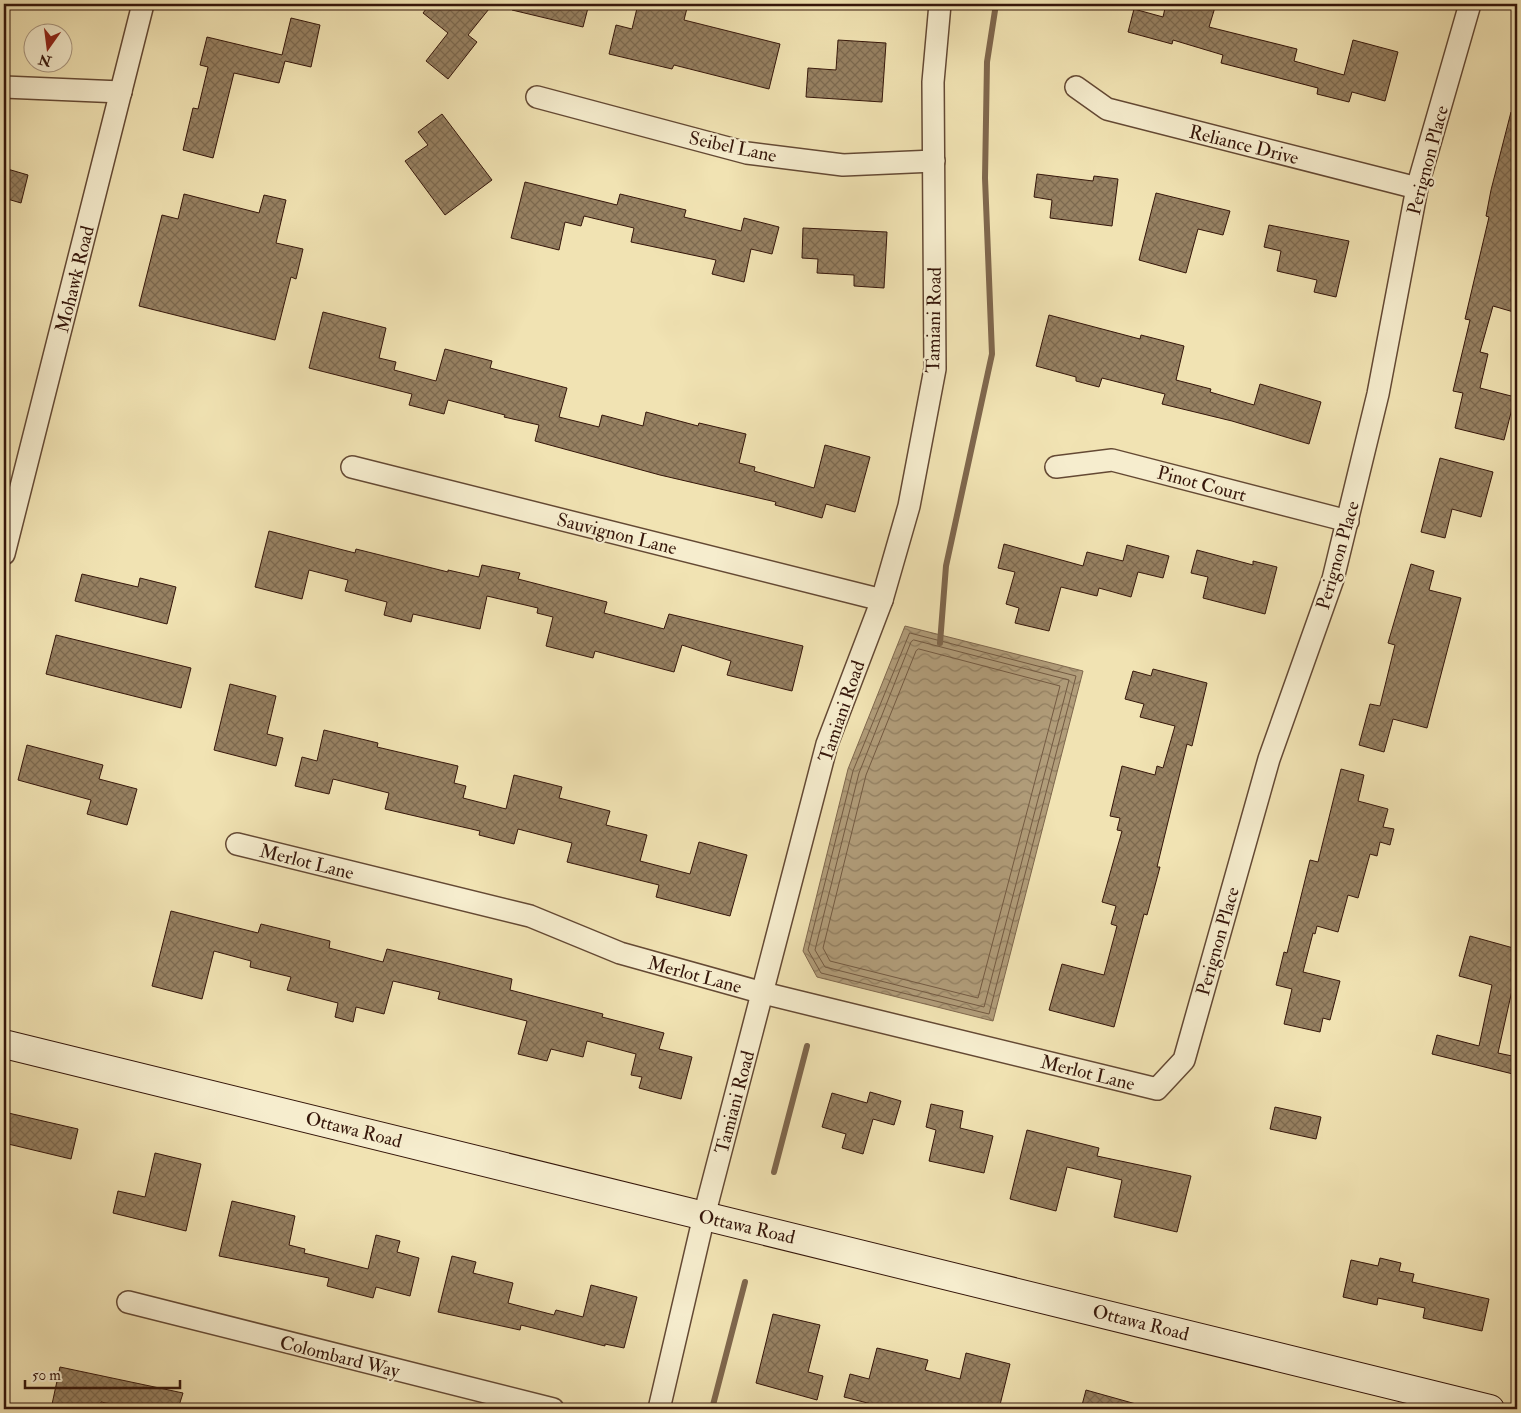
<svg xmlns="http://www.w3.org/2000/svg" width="1521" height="1413" font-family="'IM FELL Double Pica',serif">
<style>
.water{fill:url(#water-waves);stroke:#7f674d}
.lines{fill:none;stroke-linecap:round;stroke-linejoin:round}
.shore{stroke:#735a42;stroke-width:1}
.stream{stroke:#7f674d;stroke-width:6}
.building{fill:url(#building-cross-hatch);stroke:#35160a}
.street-casing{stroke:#644934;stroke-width:24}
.secondary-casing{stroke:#35160a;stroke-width:30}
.street{stroke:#f6edce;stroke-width:21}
.secondary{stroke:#f6edce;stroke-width:28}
.labels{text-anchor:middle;stroke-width:4.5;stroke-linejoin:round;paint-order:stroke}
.street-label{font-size:19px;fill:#35160a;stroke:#f6edce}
</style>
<defs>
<pattern id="water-waves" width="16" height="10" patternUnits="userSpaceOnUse" patternTransform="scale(1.25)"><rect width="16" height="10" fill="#b19d7a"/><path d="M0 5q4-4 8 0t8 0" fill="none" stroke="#917f62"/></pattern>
<pattern id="building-cross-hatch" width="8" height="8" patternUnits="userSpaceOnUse" patternTransform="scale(1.25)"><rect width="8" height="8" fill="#978162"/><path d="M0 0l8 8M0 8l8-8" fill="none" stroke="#7c694f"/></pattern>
</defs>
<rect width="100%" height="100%" fill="#f1e3b3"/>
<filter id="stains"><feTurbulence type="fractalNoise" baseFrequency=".004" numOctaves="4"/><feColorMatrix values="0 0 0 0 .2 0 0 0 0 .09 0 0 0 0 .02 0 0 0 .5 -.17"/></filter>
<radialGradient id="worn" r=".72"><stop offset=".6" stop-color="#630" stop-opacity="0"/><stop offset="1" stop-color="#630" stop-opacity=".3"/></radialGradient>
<!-- water -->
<path class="water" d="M 905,626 L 1083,671 L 993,1021 L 817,977 L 803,951 L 848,769 Z"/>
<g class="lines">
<!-- shore -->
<g class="shore">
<path d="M 910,633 L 1076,676 L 989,1014 L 821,973 L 808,950 L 853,771 Z"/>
<path d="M 914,640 L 1069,680 L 984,1007 L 825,967 L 815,950 L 859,773 L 911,642 Z"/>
<path d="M 919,649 L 1060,686 L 978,998 L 830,961 L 823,948 L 866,775 L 916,651 Z"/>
</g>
<!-- stream -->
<g class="stream">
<path d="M 940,643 L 946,566 L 992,354 L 985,178 L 987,62 L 996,4"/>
<path d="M 774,1172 L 807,1046"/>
<path d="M 713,1405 L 745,1282"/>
</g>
</g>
<!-- building -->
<g class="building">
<path d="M 430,4 L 493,4 L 468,35 L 477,42 L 448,79 L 426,61 L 448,33 L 423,13 Z"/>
<path d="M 513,4 L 589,4 L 583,27 L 512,10 Z"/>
<path d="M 638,4 L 688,4 L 684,20 L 780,44 L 769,89 L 674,65 L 672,69 L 609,54 L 616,25 L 632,29 Z"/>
<path d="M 1166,4 L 1216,4 L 1209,27 L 1297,49 L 1294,61 L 1344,75 L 1353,40 L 1398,52 L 1385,101 L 1352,92 L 1349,102 L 1317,94 L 1318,88 L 1221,63 L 1223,55 L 1173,40 L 1172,44 L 1128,32 L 1134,9 L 1163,17 Z"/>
<path d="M 291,18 L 320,25 L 311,67 L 285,61 L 279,83 L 234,73 L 213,158 L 183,150 L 193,108 L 198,109 L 208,67 L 200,65 L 207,37 L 282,55 Z"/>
<path d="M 838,40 L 886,43 L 882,102 L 806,97 L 808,68 L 836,70 Z"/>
<path d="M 1511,112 L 1517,113 L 1517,313 L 1493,306 L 1480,352 L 1488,354 L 1480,388 L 1515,397 L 1504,440 L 1455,428 L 1463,393 L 1453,391 L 1470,320 L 1465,319 L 1489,217 L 1486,216 L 1491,190 Z"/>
<path d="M 442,114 L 492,180 L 445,215 L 405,161 L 428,145 L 418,132 Z"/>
<path d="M 4,168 L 28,175 L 21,203 L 4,198 Z"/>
<path d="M 1037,174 L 1093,181 L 1094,176 L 1118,179 L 1112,226 L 1050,218 L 1052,200 L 1034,197 Z"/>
<path d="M 525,182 L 617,205 L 620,194 L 686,210 L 684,217 L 741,231 L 744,218 L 779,227 L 772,254 L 751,249 L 744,282 L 712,274 L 716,260 L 631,242 L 634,228 L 584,216 L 581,226 L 565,222 L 559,250 L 511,238 Z"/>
<path d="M 1156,193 L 1230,211 L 1223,235 L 1198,229 L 1186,273 L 1139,260 Z"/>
<path d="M 184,194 L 259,213 L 264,195 L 286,200 L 276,243 L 303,249 L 296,279 L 291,277 L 275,340 L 139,306 L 162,215 L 178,219 Z"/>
<path d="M 1269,225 L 1349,241 L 1336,297 L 1314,292 L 1317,280 L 1277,271 L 1281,251 L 1264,247 Z"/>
<path d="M 803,228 L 887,232 L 884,288 L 854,286 L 854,275 L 817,273 L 818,259 L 802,258 Z"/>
<path d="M 323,312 L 386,328 L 379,358 L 396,362 L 394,370 L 436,381 L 445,349 L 492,361 L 490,368 L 567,388 L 559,417 L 599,427 L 602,415 L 643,426 L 646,412 L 698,426 L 699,423 L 746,434 L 739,463 L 755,467 L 754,471 L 814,488 L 825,445 L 870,457 L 855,512 L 826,504 L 822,518 L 775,505 L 776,502 L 660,475 L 535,441 L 539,425 L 504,417 L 505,415 L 448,400 L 444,414 L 409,405 L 412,394 L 309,368 Z"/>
<path d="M 1049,315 L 1140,339 L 1141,335 L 1184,346 L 1176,380 L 1211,389 L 1210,392 L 1254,405 L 1260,384 L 1321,402 L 1309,444 L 1232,421 L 1162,404 L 1165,394 L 1102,378 L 1099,387 L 1076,381 L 1076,377 L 1036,366 Z"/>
<path d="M 1440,458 L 1493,472 L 1481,517 L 1452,509 L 1445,538 L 1421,532 Z"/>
<path d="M 269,531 L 355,553 L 356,549 L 448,572 L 448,570 L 479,577 L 482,565 L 520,573 L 518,579 L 607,602 L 604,613 L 664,629 L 669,614 L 803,646 L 792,691 L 727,675 L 731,661 L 682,645 L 674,672 L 595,651 L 593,658 L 546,646 L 553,617 L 537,613 L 538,608 L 487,596 L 480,629 L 413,614 L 411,622 L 384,615 L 387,602 L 345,591 L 348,580 L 309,570 L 302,599 L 255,587 Z"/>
<path d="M 1004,544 L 1083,566 L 1087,552 L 1123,561 L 1127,545 L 1169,556 L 1163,578 L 1138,572 L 1131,597 L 1099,588 L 1097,596 L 1061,587 L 1049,631 L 1015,623 L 1019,608 L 1006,604 L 1015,572 L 998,568 Z"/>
<path d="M 1197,550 L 1253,565 L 1253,561 L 1277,567 L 1265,614 L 1203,598 L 1208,577 L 1191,573 Z"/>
<path d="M 1411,564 L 1434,571 L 1429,590 L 1461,598 L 1427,728 L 1393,719 L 1384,752 L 1359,745 L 1370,704 L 1380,706 L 1395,645 L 1388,643 Z"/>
<path d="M 82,574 L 138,587 L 140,578 L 176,587 L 167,624 L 75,601 Z"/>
<path d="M 56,635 L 191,668 L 181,708 L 46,674 Z"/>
<path d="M 1153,669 L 1207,683 L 1192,746 L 1187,744 L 1157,867 L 1160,867 L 1147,915 L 1144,914 L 1114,1027 L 1049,1010 L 1062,964 L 1104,975 L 1117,926 L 1111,924 L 1116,906 L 1102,902 L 1122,831 L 1117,830 L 1120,818 L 1110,816 L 1122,766 L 1155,775 L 1157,766 L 1163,768 L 1175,726 L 1140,717 L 1144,704 L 1125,699 L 1133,671 L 1151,676 Z"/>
<path d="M 230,684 L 276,696 L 267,734 L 283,738 L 276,766 L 214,750 Z"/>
<path d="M 324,730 L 378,743 L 377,747 L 458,766 L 454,783 L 466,786 L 463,798 L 506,809 L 514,775 L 562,787 L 559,798 L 610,811 L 606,825 L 647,835 L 640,861 L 690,874 L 699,842 L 747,855 L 730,916 L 656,897 L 659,885 L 567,862 L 572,843 L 518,829 L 514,844 L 479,835 L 480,831 L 385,809 L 389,793 L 333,779 L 329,794 L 295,786 L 302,757 L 317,761 Z"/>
<path d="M 27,745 L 103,765 L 99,779 L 137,789 L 127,825 L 87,814 L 91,800 L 18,780 Z"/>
<path d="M 1341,769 L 1364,775 L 1358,801 L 1388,809 L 1383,827 L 1394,829 L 1390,845 L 1380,842 L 1377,856 L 1370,854 L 1358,898 L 1348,895 L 1338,932 L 1317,926 L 1315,934 L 1313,933 L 1303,972 L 1340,981 L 1330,1020 L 1323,1018 L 1320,1032 L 1284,1024 L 1292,989 L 1276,985 L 1284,952 L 1287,953 L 1310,860 L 1318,862 Z"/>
<path d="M 171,911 L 258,933 L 261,924 L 330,941 L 329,948 L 383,962 L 387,949 L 447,963 L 512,979 L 510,990 L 603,1014 L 602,1017 L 664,1033 L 659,1049 L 692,1057 L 681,1099 L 639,1088 L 642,1077 L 631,1075 L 636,1054 L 587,1041 L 583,1057 L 551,1049 L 547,1061 L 518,1054 L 527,1021 L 438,999 L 440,992 L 393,981 L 384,1014 L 356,1007 L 353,1022 L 335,1017 L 338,1003 L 287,990 L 291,977 L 250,967 L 251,961 L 214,951 L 202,999 L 152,986 Z"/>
<path d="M 1470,936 L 1517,949 L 1517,987 L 1513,986 L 1498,1053 L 1517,1057 L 1517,1075 L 1432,1054 L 1437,1035 L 1479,1046 L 1492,985 L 1459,976 Z"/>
<path d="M 870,1092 L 901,1101 L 894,1125 L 873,1119 L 863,1154 L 842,1148 L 846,1134 L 822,1127 L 832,1093 L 867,1103 Z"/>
<path d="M 931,1104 L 963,1111 L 960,1128 L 993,1136 L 984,1173 L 929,1161 L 936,1130 L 926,1127 Z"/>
<path d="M 1275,1107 L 1321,1117 L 1316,1139 L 1270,1129 Z"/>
<path d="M 4,1112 L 78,1129 L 71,1159 L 4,1143 Z"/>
<path d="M 1027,1130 L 1099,1148 L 1097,1156 L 1191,1176 L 1177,1232 L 1114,1217 L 1122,1180 L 1067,1167 L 1056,1211 L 1010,1199 Z"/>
<path d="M 155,1153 L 201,1164 L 186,1231 L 113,1213 L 118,1191 L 145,1197 Z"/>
<path d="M 232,1201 L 295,1216 L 289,1245 L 305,1249 L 304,1253 L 368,1269 L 376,1235 L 400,1241 L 397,1252 L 419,1258 L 410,1296 L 376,1287 L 373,1298 L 327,1286 L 329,1278 L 219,1256 Z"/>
<path d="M 452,1256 L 476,1262 L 473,1273 L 513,1283 L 508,1303 L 554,1315 L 556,1310 L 583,1317 L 591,1285 L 637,1297 L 624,1348 L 605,1344 L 605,1346 L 521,1325 L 520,1330 L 438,1312 Z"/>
<path d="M 1380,1258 L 1401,1263 L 1399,1271 L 1414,1274 L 1412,1282 L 1489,1299 L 1482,1331 L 1423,1318 L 1425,1308 L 1378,1298 L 1377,1305 L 1343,1297 L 1351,1260 L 1378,1266 Z"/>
<path d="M 773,1314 L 820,1325 L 808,1372 L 823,1376 L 817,1400 L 756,1383 Z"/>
<path d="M 877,1348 L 928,1360 L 925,1370 L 960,1379 L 966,1353 L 1010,1364 L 999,1409 L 891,1409 L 844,1397 L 850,1374 L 869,1379 Z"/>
<path d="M 60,1367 L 183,1393 L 178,1409 L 135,1409 L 101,1402 L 100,1409 L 51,1409 Z"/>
<path d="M 1086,1390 L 1136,1404 L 1135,1409 L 1081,1409 Z"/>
</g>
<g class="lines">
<!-- street casing -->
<g class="street-casing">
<g id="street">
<path d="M 4,87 L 121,92"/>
<path d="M 1076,87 L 1107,109 L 1417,188"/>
<path d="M 537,97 L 747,153 L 843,165 L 934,161"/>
<path d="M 352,467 L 882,600"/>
<path d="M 1056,467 L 1112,460 L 1348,521"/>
<path d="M 4,554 L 143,4"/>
<path d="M 237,844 L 530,916 L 620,953 L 763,993 L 1157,1089 L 1184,1060 L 1269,759 L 1333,579 L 1378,394 L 1417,188 L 1470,4"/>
<path d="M 128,1302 L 553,1409"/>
<path d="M 659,1409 L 704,1216 L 827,744 L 882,600 L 909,506 L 935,369 L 933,82 L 940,4"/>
</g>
</g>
<!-- secondary casing -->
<g class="secondary-casing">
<path id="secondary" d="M 4,1044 L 1490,1409"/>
</g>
<!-- street -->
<use href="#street" class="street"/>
<!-- secondary -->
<use href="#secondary" class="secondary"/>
</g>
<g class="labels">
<!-- street labels -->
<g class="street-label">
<text transform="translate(1244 144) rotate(14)" y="7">Reliance Drive</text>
<text transform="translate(733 146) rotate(12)" y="7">Seibel Lane</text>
<text transform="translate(1427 160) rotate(-75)" y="7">Perignon Place</text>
<text transform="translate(74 279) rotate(-76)" y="7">Mohawk Road</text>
<text transform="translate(933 320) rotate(-89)" y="7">Tamiani Road</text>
<text transform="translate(1202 483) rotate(15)" y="7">Pinot Court</text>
<text transform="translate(617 533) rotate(14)" y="7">Sauvignon Lane</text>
<text transform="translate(1337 555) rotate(-74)" y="7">Perignon Place</text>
<text transform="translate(841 711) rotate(-71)" y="7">Tamiani Road</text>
<text transform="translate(307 861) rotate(14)" y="7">Merlot Lane</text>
<text transform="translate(1217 941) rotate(-74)" y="7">Perignon Place</text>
<text transform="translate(695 974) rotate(15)" y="7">Merlot Lane</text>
<text transform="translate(1088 1072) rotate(14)" y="7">Merlot Lane</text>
<text transform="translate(734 1102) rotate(-75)" y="7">Tamiani Road</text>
<text transform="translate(354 1129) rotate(14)" y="7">Ottawa Road</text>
<text transform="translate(747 1226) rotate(13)" y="7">Ottawa Road</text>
<text transform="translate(1141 1322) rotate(14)" y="7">Ottawa Road</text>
<text transform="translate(340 1356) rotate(14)" y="7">Colombard Way</text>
</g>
</g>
<!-- margin -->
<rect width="1521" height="1413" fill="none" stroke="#f1e3b3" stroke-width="20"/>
<rect x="5" y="5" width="1511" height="1403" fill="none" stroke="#35160a" stroke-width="2.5"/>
<rect x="10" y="10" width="1501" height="1393" fill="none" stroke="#35160a"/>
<!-- north arrow -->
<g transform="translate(48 48) rotate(194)"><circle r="24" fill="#f6edce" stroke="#a99780"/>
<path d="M0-4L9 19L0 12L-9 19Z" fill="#8f2418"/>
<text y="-8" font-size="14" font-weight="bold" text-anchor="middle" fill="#35160a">N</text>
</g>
<!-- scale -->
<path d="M25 1380v8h155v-8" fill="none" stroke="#35160a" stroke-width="2.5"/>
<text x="32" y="1380" font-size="15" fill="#35160a" stroke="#f6edce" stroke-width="4" paint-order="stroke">50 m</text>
<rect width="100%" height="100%" filter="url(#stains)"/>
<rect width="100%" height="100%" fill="url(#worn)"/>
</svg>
